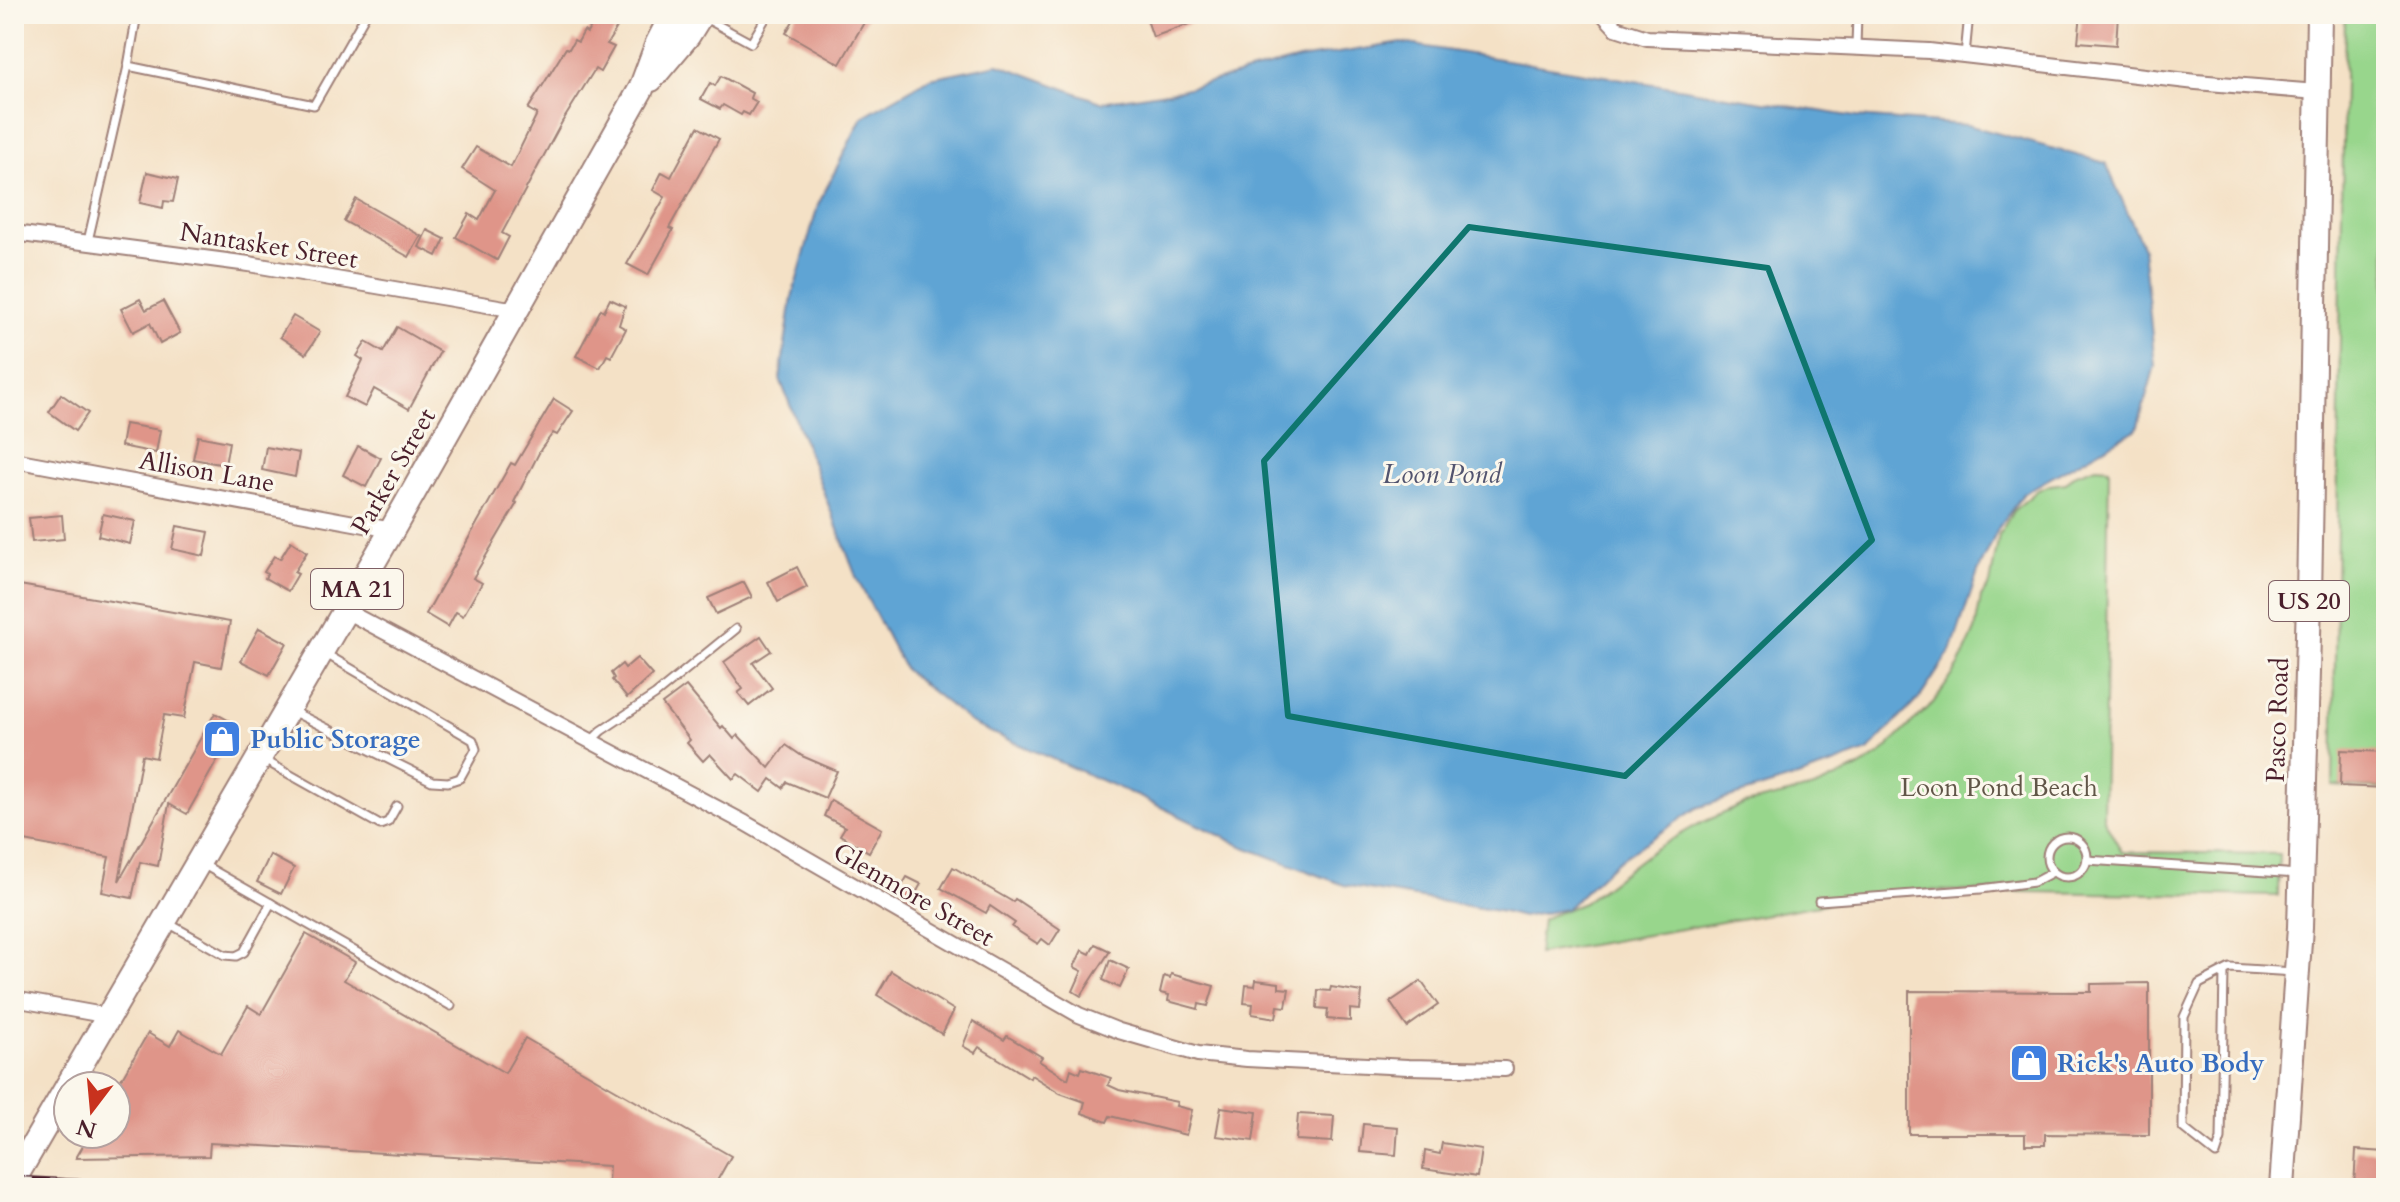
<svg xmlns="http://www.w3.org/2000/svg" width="2400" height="1202" font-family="Cardo,serif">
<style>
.green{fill:#98d68c;stroke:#717a5c;stroke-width:2}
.water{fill:#5fa4d4;stroke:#546280;stroke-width:2}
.building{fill:#df9589}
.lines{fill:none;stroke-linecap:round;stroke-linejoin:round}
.lane-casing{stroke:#9f8078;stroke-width:11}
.street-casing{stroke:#9f8078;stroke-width:18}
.primary-casing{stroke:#9f8078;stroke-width:28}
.lane{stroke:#fff;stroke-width:7}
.street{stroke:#fff;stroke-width:14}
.primary{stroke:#fff;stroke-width:24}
.rail-casing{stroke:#4a1f2b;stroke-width:9}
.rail{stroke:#fbf7ec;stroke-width:6;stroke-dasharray:18;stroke-linecap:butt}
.marked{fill:none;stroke:#0f766e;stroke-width:6;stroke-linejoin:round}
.labels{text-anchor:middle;stroke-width:6;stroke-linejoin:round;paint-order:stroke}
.shield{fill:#fbf7ec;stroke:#7f6065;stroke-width:2}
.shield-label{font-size:24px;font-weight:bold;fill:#4a1f2b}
.street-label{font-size:26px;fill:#4a1f2b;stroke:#fbf7ec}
.shop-label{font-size:26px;font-weight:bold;fill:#366cbe;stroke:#fbf7ec;text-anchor:start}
.park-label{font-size:26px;fill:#615648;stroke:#fbf7ec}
.water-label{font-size:28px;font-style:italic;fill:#52546f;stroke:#fbf7ec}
</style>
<rect width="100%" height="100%" fill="#fbf7ec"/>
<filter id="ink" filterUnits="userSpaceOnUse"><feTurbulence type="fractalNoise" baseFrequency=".0125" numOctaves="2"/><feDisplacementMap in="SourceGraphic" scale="16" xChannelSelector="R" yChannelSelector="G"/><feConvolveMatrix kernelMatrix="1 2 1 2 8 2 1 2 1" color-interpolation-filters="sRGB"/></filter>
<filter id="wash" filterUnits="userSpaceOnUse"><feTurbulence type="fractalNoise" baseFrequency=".006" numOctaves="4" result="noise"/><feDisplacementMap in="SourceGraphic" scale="32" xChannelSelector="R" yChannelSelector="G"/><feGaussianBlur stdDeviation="1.8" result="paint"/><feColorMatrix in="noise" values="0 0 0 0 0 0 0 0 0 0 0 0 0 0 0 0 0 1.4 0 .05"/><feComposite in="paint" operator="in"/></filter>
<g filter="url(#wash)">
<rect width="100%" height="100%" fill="#f4e1c6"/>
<!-- green -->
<g class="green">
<path d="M 2345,14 L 2386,14 L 2386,789 L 2333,786 Z"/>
<path d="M 2096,467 L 2109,468 L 2103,818 L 2122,852 L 2279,854 L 2278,896 L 1905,890 L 1538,954 L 1542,919 L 1583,903 L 1653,850 L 1699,824 L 1745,804 L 1814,788 L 1856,769 L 1878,756 L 1933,703 L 1959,666 L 1975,630 L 1981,597 L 1990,584 L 1999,535 L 2013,511 L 2038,490 L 2050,485 L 2066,483 L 2073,475 Z"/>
</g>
<!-- water -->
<path class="water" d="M 1402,43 L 1856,117 L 1967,125 L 2106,163 L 2143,248 L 2155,366 L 2137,429 L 2024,493 L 1999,527 L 1978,572 L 1952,649 L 1921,696 L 1868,751 L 1804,775 L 1697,808 L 1615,863 L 1566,909 L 1522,917 L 1503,912 L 1344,885 L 1242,846 L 1142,798 L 974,725 L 905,670 L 857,579 L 780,379 L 792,297 L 818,205 L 862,117 L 930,78 L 998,64 L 1101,102 L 1180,90 L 1299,59 Z"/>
<g id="blocks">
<!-- building -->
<g class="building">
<path d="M 598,14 L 625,14 L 607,44 L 614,47 L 600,72 L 595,69 L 562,122 L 502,233 L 509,237 L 497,260 L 456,237 L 469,214 L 479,220 L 495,190 L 462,169 L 476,147 L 511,167 L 537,114 L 528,109 L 566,48 L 569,49 L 574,40 L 578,42 L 584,31 L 587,33 Z"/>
<path d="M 797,14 L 869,14 L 840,64 L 786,33 Z"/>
<path d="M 1145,14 L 1211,14 L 1211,16 L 1153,37 Z"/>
<path d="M 2081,14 L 2118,14 L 2116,45 L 2078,42 Z"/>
<path d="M 721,76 L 752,93 L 750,98 L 757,102 L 749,115 L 743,112 L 741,115 L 723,105 L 720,109 L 701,99 L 710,83 L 715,86 Z"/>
<path d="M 698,127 L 719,139 L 669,228 L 673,230 L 648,275 L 627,264 L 665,197 L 653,190 L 662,172 L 671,177 Z"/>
<path d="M 147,172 L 178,179 L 173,202 L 164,201 L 163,208 L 140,203 Z"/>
<path d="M 356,199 L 421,236 L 409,257 L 344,221 Z"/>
<path d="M 427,230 L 445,239 L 437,256 L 419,247 Z"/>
<path d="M 140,299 L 146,310 L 163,301 L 180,333 L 160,344 L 150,323 L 133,332 L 121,309 Z"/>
<path d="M 610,299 L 625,306 L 619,325 L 626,329 L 611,357 L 607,355 L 600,368 L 576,356 L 601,309 L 604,311 Z"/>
<path d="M 293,316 L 320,332 L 306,354 L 280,337 Z"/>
<path d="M 397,327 L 440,352 L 409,409 L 374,389 L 365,407 L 345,397 L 363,360 L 357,356 L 366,342 L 383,352 Z"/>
<path d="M 61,394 L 88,413 L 75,431 L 49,412 Z"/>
<path d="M 554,399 L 573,411 L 557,435 L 553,433 L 541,449 L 514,502 L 517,503 L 473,578 L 482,583 L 463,616 L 456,612 L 448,627 L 426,614 L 511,463 L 515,465 Z"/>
<path d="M 125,424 L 160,430 L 156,453 L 121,446 Z"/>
<path d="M 198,436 L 229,442 L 225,465 L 193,459 Z"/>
<path d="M 358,446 L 381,458 L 366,487 L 343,475 Z"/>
<path d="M 266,447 L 299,453 L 295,477 L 262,470 Z"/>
<path d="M 103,514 L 135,521 L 130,544 L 98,536 Z"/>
<path d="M 62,515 L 64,539 L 32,542 L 29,518 Z"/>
<path d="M 177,526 L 209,532 L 204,556 L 172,549 Z"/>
<path d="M 291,541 L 307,552 L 294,572 L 298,574 L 288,591 L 265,578 L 267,574 L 264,572 L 274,556 L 280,559 Z"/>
<path d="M 797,567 L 807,587 L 778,602 L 768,582 Z"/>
<path d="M 744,582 L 752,597 L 716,614 L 708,598 Z"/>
<path d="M 14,584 L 230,622 L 221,667 L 195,662 L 184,718 L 164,715 L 156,758 L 142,755 L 119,881 L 215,713 L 237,725 L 187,814 L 169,804 L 158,866 L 140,862 L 132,898 L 102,892 L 109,857 L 14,839 Z"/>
<path d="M 259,628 L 287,643 L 269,675 L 241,661 Z"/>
<path d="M 761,636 L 771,651 L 753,663 L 772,688 L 749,706 L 738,693 L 743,689 L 724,662 Z"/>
<path d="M 637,658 L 652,675 L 627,698 L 612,680 L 614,678 L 611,673 L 622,664 L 625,668 Z"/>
<path d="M 686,686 L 721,728 L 723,726 L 734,739 L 738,735 L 769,768 L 786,745 L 802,756 L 837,771 L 825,798 L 787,782 L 783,788 L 771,779 L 762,792 L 738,774 L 733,779 L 710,754 L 703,761 L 687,743 L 690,740 L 662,704 Z"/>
<path d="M 2341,750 L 2386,752 L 2386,788 L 2340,786 Z"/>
<path d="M 831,800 L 882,829 L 869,852 L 840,835 L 845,827 L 824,816 Z"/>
<path d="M 270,855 L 294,868 L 281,894 L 257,882 Z"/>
<path d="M 953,867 L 1013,902 L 1015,899 L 1060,929 L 1050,945 L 1042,939 L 1038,944 L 1012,927 L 1015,923 L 990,906 L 986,913 L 941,888 Z"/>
<path d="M 907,877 L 921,884 L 911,902 L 897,894 Z"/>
<path d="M 306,934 L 355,962 L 344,980 L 505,1073 L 525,1038 L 731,1156 L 713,1188 L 608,1183 L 609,1166 L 210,1143 L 209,1156 L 76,1158 L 90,1134 L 116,1134 L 116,1088 L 148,1033 L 170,1046 L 179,1030 L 221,1054 L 248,1006 L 261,1014 Z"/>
<path d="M 1095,944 L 1110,951 L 1081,996 L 1073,991 L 1082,971 L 1074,967 L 1082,950 L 1090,954 Z"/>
<path d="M 1110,960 L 1129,969 L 1120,988 L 1103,980 Z"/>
<path d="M 891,971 L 954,1010 L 942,1034 L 877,995 Z"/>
<path d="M 1171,974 L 1214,986 L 1208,1006 L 1199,1004 L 1198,1009 L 1168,1001 L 1169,995 L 1160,993 L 1164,976 L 1170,978 Z"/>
<path d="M 1256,980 L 1279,983 L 1279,988 L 1289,989 L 1286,1007 L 1278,1006 L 1276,1018 L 1252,1014 L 1253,1004 L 1244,1003 L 1246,985 L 1255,986 Z"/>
<path d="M 1421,981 L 1438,1005 L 1407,1027 L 1390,1002 Z"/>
<path d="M 2149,983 L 2149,1135 L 2045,1134 L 2045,1145 L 2025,1145 L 2025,1134 L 1909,1134 L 1909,991 L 2091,992 L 2091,984 Z"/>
<path d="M 1331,987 L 1362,992 L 1360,1010 L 1350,1009 L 1350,1021 L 1327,1019 L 1328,1009 L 1317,1008 L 1318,990 L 1330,991 Z"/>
<path d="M 973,1021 L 1004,1040 L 1007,1036 L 1042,1057 L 1039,1061 L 1068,1079 L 1071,1069 L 1080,1073 L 1082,1068 L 1111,1078 L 1108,1085 L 1119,1090 L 1177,1102 L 1176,1106 L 1192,1110 L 1186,1135 L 1110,1116 L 1107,1122 L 1082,1113 L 1085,1102 L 1060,1093 L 1031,1075 L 1030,1078 L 979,1047 L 975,1053 L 963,1046 Z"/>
<path d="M 1221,1107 L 1257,1112 L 1253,1141 L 1216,1136 Z"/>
<path d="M 1298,1114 L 1334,1116 L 1332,1142 L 1296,1140 Z"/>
<path d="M 1363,1124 L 1398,1127 L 1396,1155 L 1360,1152 Z"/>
<path d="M 1442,1143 L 1481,1149 L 1477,1177 L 1423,1169 L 1425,1151 L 1440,1154 Z"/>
<path d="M 2356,1150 L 2386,1152 L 2386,1188 L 2354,1188 Z"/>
</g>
</g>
</g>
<g filter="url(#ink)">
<use href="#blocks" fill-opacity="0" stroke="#9f8078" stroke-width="2"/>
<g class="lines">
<!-- lane casing -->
<g class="lane-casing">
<g id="lane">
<path d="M 705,18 L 751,43 L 768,14"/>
<path d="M 1856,47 L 1857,14"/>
<path d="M 1965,55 L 1969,14"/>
<path d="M 128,66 L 314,105 L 366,14"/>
<path d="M 88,241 L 128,66 L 137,14"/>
<path d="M 290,710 L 432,781 L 448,782 L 460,778 L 476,749 L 473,740 L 326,654"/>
<path d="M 591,741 L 601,731 L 655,695 L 736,629"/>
<path d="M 264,760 L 380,825 L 388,822 L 397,806"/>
<circle cx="2067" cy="857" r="20"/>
<path d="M 2087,860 L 2299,874"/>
<path d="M 204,865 L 451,1006"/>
<path d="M 1819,901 L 1981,889 L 2034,882 L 2053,872"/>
<path d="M 168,923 L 225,955 L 236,956 L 244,952 L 271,903"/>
<path d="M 2224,972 L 2221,1139 L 2216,1154 L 2183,1128 L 2184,1017 L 2199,984 L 2230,968 L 2294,972"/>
</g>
</g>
<!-- street casing -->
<g class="street-casing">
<g id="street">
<path d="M 1603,14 L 1616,28 L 1647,38 L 1929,51 L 2196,82 L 2317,92"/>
<path d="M 14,233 L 249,264 L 516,310"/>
<path d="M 14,460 L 392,530"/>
<path d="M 344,610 L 745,823 L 1079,1015 L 1119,1031 L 1198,1054 L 1247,1059 L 1408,1067 L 1505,1069"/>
<path d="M 14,999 L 109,1016"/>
</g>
</g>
<!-- primary casing -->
<g class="primary-casing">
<g id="primary">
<path d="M 651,79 L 688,35 L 701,14"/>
<path d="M 68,1086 L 392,530 L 641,89 L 658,43 L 673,14"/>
<path d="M 14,1179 L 68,1086"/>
<path d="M 2282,1188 L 2300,927 L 2309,599 L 2319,14"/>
</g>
</g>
<!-- lane -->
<use href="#lane" class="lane"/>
<!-- street -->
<use href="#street" class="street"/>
<!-- primary -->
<use href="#primary" class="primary"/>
<!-- rail casing -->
<g class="rail-casing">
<path id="rail" d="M 14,1180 L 180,1188"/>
</g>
<!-- rail -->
<use href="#rail" class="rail"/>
</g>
</g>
<!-- marked area -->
<path class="marked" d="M 1469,227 L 1768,268 L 1872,540 L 1625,776 L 1288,716 L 1264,461 Z"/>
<!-- icons -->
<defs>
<g id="shop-square" transform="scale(2)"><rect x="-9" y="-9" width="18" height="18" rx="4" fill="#3f7fe0" stroke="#fbf7ec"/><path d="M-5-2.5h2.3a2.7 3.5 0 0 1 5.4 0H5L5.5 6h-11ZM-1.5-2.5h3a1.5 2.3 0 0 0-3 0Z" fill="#fff"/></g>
</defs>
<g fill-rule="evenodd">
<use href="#shop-square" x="222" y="739"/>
<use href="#shop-square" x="2029" y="1063"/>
</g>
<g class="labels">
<!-- shield labels -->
<g class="shield">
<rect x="311" y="569" width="92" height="40" rx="6"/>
<rect x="2269" y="581" width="80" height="40" rx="6"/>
</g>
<g class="shield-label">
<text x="357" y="597">MA 21</text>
<text x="2309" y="609">US 20</text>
</g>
<!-- street labels -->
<g class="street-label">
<text transform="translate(269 245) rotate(9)" y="9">Nantasket Street</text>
<text transform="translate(207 471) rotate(10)" y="9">Allison Lane</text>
<text transform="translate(393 471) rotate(-60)" y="9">Parker Street</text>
<text transform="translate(2277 720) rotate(-88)" y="9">Pasco Road</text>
<text transform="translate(914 894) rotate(30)" y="9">Glenmore Street</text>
</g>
<!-- shop labels -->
<g class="shop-label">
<text x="250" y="748">Public Storage</text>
<text x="2057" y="1072">Rick's Auto Body</text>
</g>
<!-- park labels -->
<g class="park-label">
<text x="1999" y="796">Loon Pond Beach</text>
</g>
<!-- water labels -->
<g class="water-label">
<text x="1442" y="483">Loon Pond</text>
</g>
</g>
<!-- margin -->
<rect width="2400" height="1202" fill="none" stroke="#fbf7ec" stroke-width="48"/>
<!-- north arrow -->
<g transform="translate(92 1110) rotate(196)"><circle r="38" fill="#fbf7ec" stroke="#b4a19f" stroke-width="2"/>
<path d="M0-6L14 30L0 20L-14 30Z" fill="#c8321e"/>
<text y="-12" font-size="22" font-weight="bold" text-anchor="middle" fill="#4a1f2b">N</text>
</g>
</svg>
